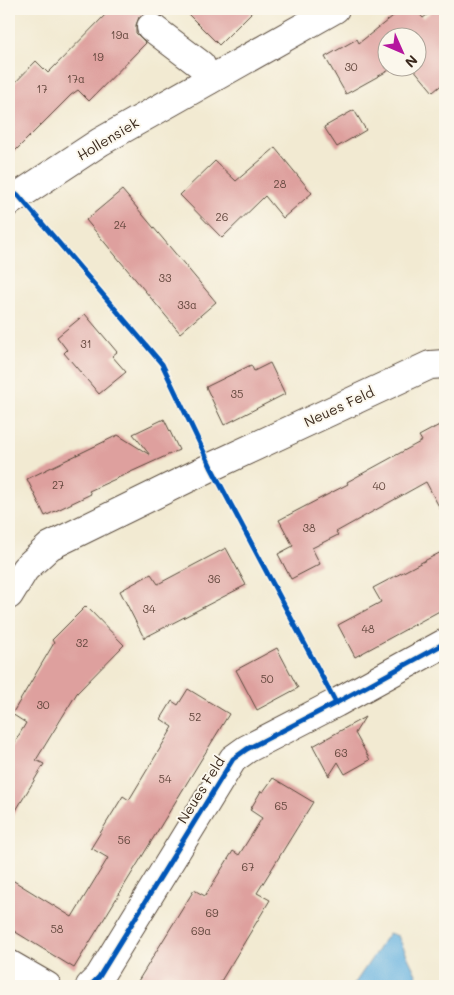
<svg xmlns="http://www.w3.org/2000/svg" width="454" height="995" font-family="Mali,sans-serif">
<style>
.water{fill:#67b3e0;stroke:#516e7f}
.building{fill:#dea09e}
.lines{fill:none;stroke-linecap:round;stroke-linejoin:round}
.street-casing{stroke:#564739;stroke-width:30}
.street{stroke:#fff;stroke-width:28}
.cycleway-casing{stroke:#fbf7ec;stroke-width:8}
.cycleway{stroke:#0057b8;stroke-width:5}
.labels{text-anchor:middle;stroke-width:4;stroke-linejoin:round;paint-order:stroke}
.number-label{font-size:11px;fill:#64483e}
.street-label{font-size:14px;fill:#3b2a1e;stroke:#fbf7ec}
</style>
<rect width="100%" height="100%" fill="#fbf7ec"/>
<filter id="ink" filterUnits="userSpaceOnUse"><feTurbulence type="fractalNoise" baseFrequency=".02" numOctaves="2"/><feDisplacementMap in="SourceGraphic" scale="10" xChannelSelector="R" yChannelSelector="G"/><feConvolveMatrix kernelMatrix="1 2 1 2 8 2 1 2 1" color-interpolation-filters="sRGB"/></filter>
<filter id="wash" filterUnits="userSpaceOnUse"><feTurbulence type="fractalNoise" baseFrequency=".0096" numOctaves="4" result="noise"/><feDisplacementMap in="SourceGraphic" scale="20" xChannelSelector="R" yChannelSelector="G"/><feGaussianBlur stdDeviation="1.12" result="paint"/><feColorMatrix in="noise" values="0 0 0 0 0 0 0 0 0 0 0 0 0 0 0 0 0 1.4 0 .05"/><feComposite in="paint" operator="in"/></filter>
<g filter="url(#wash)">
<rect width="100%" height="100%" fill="#f2ead2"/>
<!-- water -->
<path class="water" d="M 389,933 L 398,936 L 420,983 L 420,986 L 353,986 Z"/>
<g id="blocks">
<!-- building -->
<g class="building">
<path d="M 111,9 L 170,9 L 162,16 L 152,12 L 145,13 L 139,17 L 136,25 L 136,33 L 146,43 L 89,101 L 78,90 L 71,95 L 9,157 L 9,89 L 36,61 L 48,73 Z"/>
<path d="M 183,9 L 255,9 L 219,45 Z"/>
<path d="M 402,9 L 415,9 L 423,18 L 435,9 L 445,9 L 445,82 L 433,92 L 413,68 L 416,68 L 416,38 L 386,38 L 386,68 L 393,68 L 346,94 L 325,57 L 357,39 L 359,43 Z"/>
<path d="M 354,110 L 366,130 L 337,147 L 324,127 Z"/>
<path d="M 275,148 L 312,193 L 283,218 L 265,196 L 222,238 L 180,195 L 215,161 L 236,181 Z"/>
<path d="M 122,190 L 216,302 L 180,333 L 86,220 Z"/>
<path d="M 85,314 L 117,352 L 112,356 L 126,372 L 99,394 L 64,353 L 67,350 L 57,337 Z"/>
<path d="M 270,363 L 285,394 L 224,425 L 206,387 L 251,365 L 254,371 Z"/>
<path d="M 164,419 L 179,450 L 89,491 L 91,494 L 45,516 L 27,479 L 118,435 L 150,455 L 133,434 Z"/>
<path d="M 445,422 L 445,518 L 426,482 L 336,532 L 338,535 L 312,548 L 320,564 L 291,579 L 278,554 L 293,546 L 279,520 L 348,484 L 347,482 L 422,441 L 419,436 Z"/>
<path d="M 226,548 L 246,585 L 144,638 L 120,591 L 151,574 L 158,584 Z"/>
<path d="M 445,550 L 445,608 L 355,657 L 338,625 L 381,602 L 373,588 Z"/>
<path d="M 86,606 L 124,645 L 77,693 L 36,760 L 44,764 L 9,822 L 9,752 L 26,723 L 12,714 L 54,643 L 52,640 Z"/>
<path d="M 277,648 L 298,688 L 257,710 L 236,670 Z"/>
<path d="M 188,689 L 229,714 L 74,968 L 9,928 L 9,878 L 72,917 L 108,858 L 91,848 L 123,796 L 129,800 L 173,727 L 161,719 L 172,701 L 178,705 Z"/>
<path d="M 365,717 L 355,733 L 370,760 L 345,774 L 338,762 L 329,776 L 313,746 Z"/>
<path d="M 273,778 L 313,802 L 257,893 L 270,900 L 218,986 L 135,986 L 194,890 L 205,896 L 233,851 L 239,855 L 262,818 L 250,810 L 261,791 L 263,792 Z"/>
</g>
</g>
</g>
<g filter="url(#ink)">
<use href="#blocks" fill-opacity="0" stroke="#564739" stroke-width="1"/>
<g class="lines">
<!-- street casing -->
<g class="street-casing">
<g id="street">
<path d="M 151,27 L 201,65 L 209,80"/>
<path d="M 9,202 L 100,142 L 335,9"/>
<path d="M 9,595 L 25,569 L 50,546 L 211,467 L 430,365 L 445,364"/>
<path d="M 9,964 L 47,986"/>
<path d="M 90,986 L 99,977 L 233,759 L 247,749 L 336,703 L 445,643"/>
</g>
</g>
<!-- street -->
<use href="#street" class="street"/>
<!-- cycleway casing -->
<g class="cycleway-casing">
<g id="cycleway">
<path d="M 18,195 L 162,364 L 211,467 L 336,703"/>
<path d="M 90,986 L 99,977 L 233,759 L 247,749 L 336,703 L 445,643"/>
</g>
</g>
<!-- cycleway -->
<use href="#cycleway" class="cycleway"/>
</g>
</g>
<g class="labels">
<!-- number labels -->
<g class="number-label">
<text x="120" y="39">19a</text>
<text x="98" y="61">19</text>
<text x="351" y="71">30</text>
<text x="76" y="83">17a</text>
<text x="42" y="93">17</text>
<text x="280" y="188">28</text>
<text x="222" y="221">26</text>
<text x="120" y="229">24</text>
<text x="165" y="282">33</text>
<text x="187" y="309">33a</text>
<text x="86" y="348">31</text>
<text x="237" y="398">35</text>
<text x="58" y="489">27</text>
<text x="379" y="490">40</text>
<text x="309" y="532">38</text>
<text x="214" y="583">36</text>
<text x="149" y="613">34</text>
<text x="368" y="633">48</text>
<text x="82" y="647">32</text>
<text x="267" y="683">50</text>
<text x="43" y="709">30</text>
<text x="195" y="721">52</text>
<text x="341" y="757">63</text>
<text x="165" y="783">54</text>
<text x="281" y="810">65</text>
<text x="124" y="844">56</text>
<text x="248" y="871">67</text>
<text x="212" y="917">69</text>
<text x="57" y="933">58</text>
<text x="201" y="935">69a</text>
</g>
<!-- street labels -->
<g class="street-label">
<text transform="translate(108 139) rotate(-31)" y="5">Hollensiek</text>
<text transform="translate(339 407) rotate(-25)" y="5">Neues Feld</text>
<text transform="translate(201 790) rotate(-58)" y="5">Neues Feld</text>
</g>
</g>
<!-- margin -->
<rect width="454" height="995" fill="none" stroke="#fbf7ec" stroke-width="30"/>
<!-- north arrow -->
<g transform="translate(402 52) rotate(135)"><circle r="24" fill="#fbf7ec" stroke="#aea59a"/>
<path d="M0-4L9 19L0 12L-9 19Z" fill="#b5179e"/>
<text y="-8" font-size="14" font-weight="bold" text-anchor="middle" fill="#3b2a1e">N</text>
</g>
</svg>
